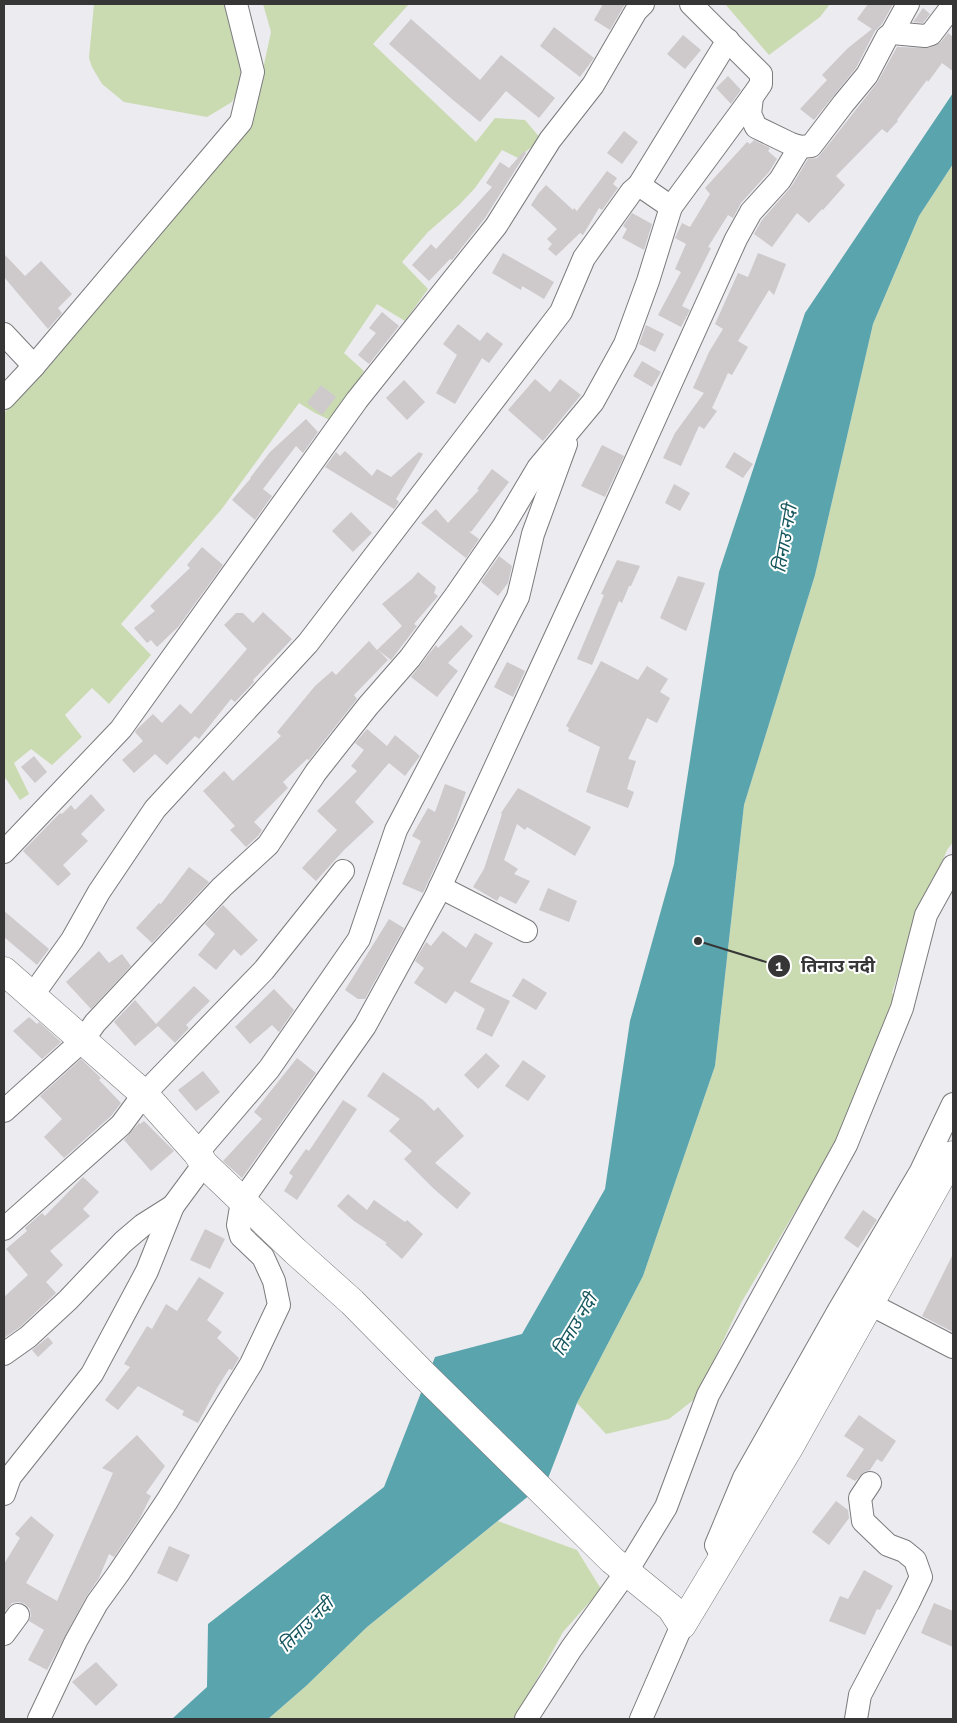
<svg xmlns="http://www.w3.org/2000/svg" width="957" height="1723" font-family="Raleway,'Noto Sans Devanagari',sans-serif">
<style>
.green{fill:#cadbb2}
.water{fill:#59a4ad}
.building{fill:#cec9cb}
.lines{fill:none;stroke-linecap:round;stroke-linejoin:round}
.street-casing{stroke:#7b7a7d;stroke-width:24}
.secondary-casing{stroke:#7b7a7d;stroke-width:29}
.street{stroke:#fff;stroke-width:22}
.secondary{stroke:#fff;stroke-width:28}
.labels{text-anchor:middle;stroke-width:4;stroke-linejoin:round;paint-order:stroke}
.water-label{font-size:18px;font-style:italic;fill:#15565d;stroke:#fff}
.leader{fill:none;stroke:#363637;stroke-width:2}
.callout-dot{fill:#363637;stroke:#fff;stroke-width:2}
.mark-label{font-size:15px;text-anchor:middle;font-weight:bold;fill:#fff}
.callout-label{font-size:18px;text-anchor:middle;font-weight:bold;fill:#363637;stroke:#fff;stroke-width:4;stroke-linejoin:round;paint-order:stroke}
</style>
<rect width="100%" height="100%" fill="#ecebef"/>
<!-- green -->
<g class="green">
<path d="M 94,4 L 242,4 L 245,80 L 232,102 L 207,117 L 124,102 L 102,84 L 92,67 L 89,58 Z"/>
<path d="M 263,4 L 409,4 L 373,44 L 476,142 L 495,118 L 525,120 L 541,139 L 518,158 L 502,150 L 475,188 L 459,205 L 428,232 L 402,262 L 428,289 L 405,321 L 377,304 L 344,353 L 364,371 L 334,422 L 315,413 L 299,403 L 221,510 L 121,624 L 151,655 L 109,704 L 92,688 L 65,715 L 82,737 L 52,765 L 31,749 L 14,763 L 29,794 L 20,800 L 4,776 L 4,413 L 199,182 L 250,129 L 271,32 Z"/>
<path d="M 725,4 L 830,4 L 820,17 L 769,55 Z"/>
<path d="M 953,164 L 953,842 L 947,850 L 903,959 L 892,993 L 901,1001 L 844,1140 L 799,1205 L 741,1303 L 696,1398 L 669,1419 L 606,1434 L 577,1403 L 643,1276 L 715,1066 L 744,805 L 815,575 L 873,324 L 919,216 Z"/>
<path d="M 498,1521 L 577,1550 L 601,1589 L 563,1632 L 515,1719 L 268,1719 L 306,1686 L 367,1627 Z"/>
</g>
<!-- water -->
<path class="water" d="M 953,93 L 953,164 L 919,216 L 873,324 L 815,575 L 744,805 L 715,1066 L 643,1276 L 577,1403 L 547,1481 L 367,1627 L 306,1686 L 268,1719 L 172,1719 L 207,1687 L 208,1624 L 384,1487 L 435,1357 L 522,1334 L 605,1189 L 630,1021 L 674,864 L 719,572 L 805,313 Z"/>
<!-- building -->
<g class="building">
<path d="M 603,4 L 625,4 L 610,30 L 594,20 Z"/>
<path d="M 868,4 L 893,4 L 882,24 L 875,31 L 856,68 L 814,120 L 800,109 L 827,80 L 822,75 L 848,48 L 872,29 L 857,19 Z"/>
<path d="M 923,8 L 930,14 L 923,23 L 913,22 Z"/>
<path d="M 411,19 L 480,80 L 501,55 L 555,98 L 539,118 L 506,91 L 480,122 L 453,100 L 389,44 Z"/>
<path d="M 554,27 L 594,58 L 580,77 L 540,46 Z"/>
<path d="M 948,33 L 953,37 L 953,71 L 942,63 L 928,82 L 927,80 L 897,120 L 898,121 L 887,133 L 882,129 L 836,176 L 845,185 L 823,210 L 822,209 L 809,223 L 797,213 L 772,247 L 754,234 L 762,220 L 791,187 L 808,159 L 817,158 L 821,154 L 877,83 L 897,47 L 929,48 L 941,42 Z"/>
<path d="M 683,35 L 701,50 L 685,69 L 667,54 Z"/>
<path d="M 728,76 L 741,90 L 731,104 L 716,88 Z"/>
<path d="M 624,131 L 638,142 L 622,164 L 607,153 Z"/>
<path d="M 754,140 L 770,148 L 768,151 L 777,159 L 769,172 L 741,203 L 733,218 L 728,215 L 708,247 L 711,248 L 682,306 L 690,310 L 681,327 L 658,315 L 681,272 L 675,269 L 686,244 L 675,238 L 682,223 L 690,227 L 710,194 L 705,188 L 747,142 L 750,144 Z"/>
<path d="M 524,151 L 526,153 L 485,218 L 452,260 L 450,259 L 429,281 L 412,265 L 431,244 L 436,249 L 492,187 L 486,183 L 500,162 L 509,168 Z"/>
<path d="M 607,171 L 617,178 L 613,184 L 618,188 L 602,210 L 599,208 L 583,235 L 580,233 L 556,256 L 548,249 L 552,244 L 547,239 L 557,229 L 531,205 L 538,194 L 546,185 L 573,210 L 574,208 L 577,211 Z"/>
<path d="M 632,213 L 652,224 L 644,250 L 622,238 L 627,229 L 623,226 Z"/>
<path d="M 503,253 L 554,282 L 544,299 L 522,286 L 521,290 L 492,273 Z"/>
<path d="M 758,253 L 786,264 L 774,295 L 769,290 L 738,341 L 748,347 L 732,375 L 728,373 L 712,408 L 717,411 L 704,429 L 699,426 L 681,466 L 663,458 L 675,433 L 704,393 L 693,388 L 709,352 L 723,329 L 715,324 L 738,273 L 748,277 Z"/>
<path d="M 4,254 L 25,276 L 41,261 L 72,294 L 58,308 L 62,313 L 48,329 L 4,277 Z"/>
<path d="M 382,312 L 399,326 L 369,364 L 358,355 L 376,333 L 369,328 Z"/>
<path d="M 458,324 L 480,341 L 487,332 L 503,344 L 489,363 L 482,358 L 455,404 L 436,393 L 457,355 L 443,344 Z"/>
<path d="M 646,325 L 664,334 L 655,352 L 639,344 Z"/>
<path d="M 642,361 L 661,372 L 652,387 L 633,376 Z"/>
<path d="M 535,379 L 550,392 L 560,379 L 581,395 L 543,441 L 508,410 Z"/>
<path d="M 404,380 L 425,402 L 407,420 L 386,398 Z"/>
<path d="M 321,385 L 336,397 L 322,415 L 307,403 Z"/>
<path d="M 306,419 L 318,432 L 303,453 L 296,446 L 263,489 L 272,496 L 255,520 L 232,500 L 251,478 L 250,478 L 270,452 Z"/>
<path d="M 602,445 L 624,456 L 605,497 L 581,486 Z"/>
<path d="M 345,451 L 372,476 L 377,469 L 391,477 L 419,452 L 423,454 L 396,499 L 399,502 L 394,509 L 325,467 L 336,452 L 340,456 Z"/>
<path d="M 734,452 L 753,464 L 743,478 L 725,467 Z"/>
<path d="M 492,469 L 509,482 L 471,532 L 468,531 L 479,539 L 466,558 L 421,523 L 436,509 L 448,523 L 479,490 L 477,489 Z"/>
<path d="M 674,484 L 690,493 L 680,511 L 665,503 Z"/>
<path d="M 351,512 L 372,533 L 353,552 L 332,531 Z"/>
<path d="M 202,547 L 223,565 L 178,627 L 157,647 L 151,640 L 147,643 L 134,628 L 155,611 L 150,606 L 190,568 L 187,565 Z"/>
<path d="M 499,556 L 512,566 L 508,583 L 498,596 L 481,582 Z"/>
<path d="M 617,560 L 640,566 L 631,586 L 629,586 L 622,603 L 619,601 L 592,665 L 577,659 L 604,595 L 601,594 Z"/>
<path d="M 418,572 L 436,587 L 434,593 L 438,596 L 414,624 L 417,626 L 391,660 L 378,650 L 388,660 L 354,695 L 357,699 L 309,760 L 307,759 L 283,782 L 288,788 L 254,822 L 262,830 L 258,836 L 246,847 L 230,830 L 235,826 L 203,791 L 224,771 L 233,781 L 281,736 L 277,732 L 315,686 L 332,671 L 336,675 L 369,641 L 377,650 L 402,626 L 382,604 L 412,579 Z"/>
<path d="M 678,576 L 705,583 L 686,631 L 660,618 Z"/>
<path d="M 263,612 L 292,639 L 253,680 L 254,682 L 235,702 L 231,699 L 199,739 L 195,736 L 167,765 L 155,754 L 134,773 L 122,760 L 143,741 L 135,732 L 136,730 L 153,714 L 162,723 L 180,704 L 191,714 L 247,649 L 224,625 L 236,613 L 243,613 L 253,623 Z"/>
<path d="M 461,625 L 473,636 L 448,663 L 458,671 L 437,697 L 411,677 L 436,645 L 438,648 Z"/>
<path d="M 601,661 L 638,680 L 647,666 L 668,679 L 660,692 L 670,698 L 657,723 L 647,718 L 628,759 L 636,761 L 627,789 L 634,792 L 628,808 L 586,792 L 600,747 L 568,731 L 569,728 L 566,726 Z"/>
<path d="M 507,662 L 525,671 L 513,697 L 494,687 Z"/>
<path d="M 367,729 L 387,746 L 395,735 L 420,756 L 405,776 L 389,763 L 355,802 L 374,822 L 344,850 L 316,881 L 302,868 L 337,830 L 317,811 L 357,771 L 351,766 L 364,750 L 355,743 Z"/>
<path d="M 34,756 L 47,772 L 35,783 L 21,767 Z"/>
<path d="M 445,784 L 466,792 L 455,823 L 423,893 L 402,884 L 421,841 L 412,836 L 428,808 L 435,812 Z"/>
<path d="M 518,788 L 591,827 L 575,856 L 527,827 L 525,830 L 517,824 L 504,860 L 518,869 L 514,874 L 530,881 L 516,904 L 500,896 L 497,901 L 473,887 L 484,869 L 502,814 L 501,813 Z"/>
<path d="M 91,794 L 105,810 L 81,834 L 88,841 L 63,865 L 71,874 L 58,886 L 23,851 L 60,813 L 62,814 L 71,805 L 75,810 Z"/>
<path d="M 189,867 L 209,882 L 152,943 L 136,928 L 159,903 L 161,904 Z"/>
<path d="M 548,888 L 577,901 L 569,922 L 539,910 Z"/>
<path d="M 223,905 L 258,940 L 241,956 L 234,949 L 216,970 L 198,955 L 215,934 L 205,924 Z"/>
<path d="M 4,911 L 49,949 L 37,965 L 4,937 Z"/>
<path d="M 389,919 L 404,928 L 365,999 L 358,999 L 345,990 Z"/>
<path d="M 443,931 L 466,948 L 475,933 L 493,943 L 470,982 L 510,1001 L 492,1037 L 476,1029 L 485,1009 L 455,991 L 446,1004 L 414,983 L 424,968 L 415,961 L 426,942 L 431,946 Z"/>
<path d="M 99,951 L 109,963 L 122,954 L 131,966 L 91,1009 L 66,982 Z"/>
<path d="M 523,978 L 547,993 L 536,1010 L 512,996 Z"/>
<path d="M 194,986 L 210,1001 L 186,1025 L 189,1028 L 175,1043 L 158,1026 L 135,1046 L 114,1022 L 135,1000 L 156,1024 Z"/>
<path d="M 274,989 L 294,1010 L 279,1032 L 272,1025 L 250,1044 L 235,1027 Z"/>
<path d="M 29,1017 L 37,1024 L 39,1022 L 61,1042 L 42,1059 L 13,1031 Z"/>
<path d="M 486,1053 L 500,1066 L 478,1089 L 464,1075 Z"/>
<path d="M 297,1058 L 316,1073 L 242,1178 L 223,1161 L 262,1119 L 254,1112 Z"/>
<path d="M 81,1059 L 101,1078 L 99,1080 L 121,1103 L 111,1116 L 64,1158 L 44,1137 L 62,1119 L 40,1096 Z"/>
<path d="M 523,1060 L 546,1076 L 528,1101 L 505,1086 Z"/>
<path d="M 203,1071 L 220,1092 L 196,1111 L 178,1090 Z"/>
<path d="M 383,1072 L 423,1100 L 434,1111 L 438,1107 L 464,1136 L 435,1163 L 471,1193 L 457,1209 L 433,1188 L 404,1159 L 412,1151 L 389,1131 L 400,1119 L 367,1096 Z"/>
<path d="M 343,1100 L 357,1109 L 297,1200 L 284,1191 L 293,1176 L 289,1173 L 306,1149 L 309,1151 Z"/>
<path d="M 144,1121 L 174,1151 L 151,1171 L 124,1140 L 139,1123 L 140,1124 Z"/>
<path d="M 83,1177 L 99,1192 L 83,1209 L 90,1216 L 50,1251 L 63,1265 L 46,1282 L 56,1293 L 20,1327 L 4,1338 L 4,1297 L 28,1275 L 6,1249 L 27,1231 L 25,1228 L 42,1213 L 45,1216 Z"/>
<path d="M 348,1194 L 367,1210 L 374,1200 L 405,1222 L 407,1220 L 423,1234 L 402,1259 L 385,1244 L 387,1243 L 354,1221 L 337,1206 Z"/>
<path d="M 863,1210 L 877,1220 L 858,1248 L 844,1238 Z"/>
<path d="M 205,1229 L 225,1239 L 210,1269 L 190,1260 Z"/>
<path d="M 953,1254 L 953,1332 L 922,1316 Z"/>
<path d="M 199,1277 L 224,1293 L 207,1320 L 222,1332 L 217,1338 L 239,1358 L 232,1370 L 229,1369 L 217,1388 L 198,1423 L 182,1415 L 184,1411 L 138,1386 L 118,1410 L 105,1400 L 130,1367 L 124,1364 L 147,1326 L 152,1329 L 166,1304 L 177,1311 Z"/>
<path d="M 48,1337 L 53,1343 L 38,1357 L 32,1350 Z"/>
<path d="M 859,1415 L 896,1441 L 882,1462 L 877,1459 L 870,1470 L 864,1472 L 855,1481 L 846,1476 L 864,1449 L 844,1436 Z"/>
<path d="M 137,1435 L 165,1466 L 146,1493 L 151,1496 L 140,1518 L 114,1557 L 109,1554 L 99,1578 L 86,1597 L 47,1670 L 28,1660 L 44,1630 L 29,1621 L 31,1616 L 30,1609 L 25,1604 L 19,1602 L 12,1603 L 4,1612 L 4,1564 L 20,1538 L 15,1534 L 31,1516 L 54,1535 L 26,1583 L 57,1601 L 113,1473 L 102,1468 Z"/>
<path d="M 836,1501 L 848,1510 L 849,1518 L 829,1545 L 812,1532 Z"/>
<path d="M 169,1546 L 190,1555 L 177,1582 L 157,1573 Z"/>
<path d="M 864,1570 L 893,1586 L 880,1610 L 877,1609 L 865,1635 L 829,1621 L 840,1596 L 848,1599 Z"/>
<path d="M 934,1603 L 953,1611 L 953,1647 L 921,1633 Z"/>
<path d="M 96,1662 L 118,1685 L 96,1706 L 72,1682 Z"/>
</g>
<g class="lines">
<!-- street casing -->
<g class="street-casing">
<g id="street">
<path d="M 691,4 L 761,74 L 761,84 L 752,97 L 750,114 L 756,127 L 791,144 L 800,147 L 811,146 L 843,104 L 867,75 L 887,37 L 892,33 L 925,36 L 931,34 L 953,5"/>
<path d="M 892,33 L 908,4"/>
<path d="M 639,185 L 728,40"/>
<path d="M 671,207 L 752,97"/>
<path d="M 4,334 L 34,366"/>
<path d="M 4,398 L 34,366 L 241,122 L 253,72 L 236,4"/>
<path d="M 4,852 L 121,729 L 357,400 L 496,226 L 550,140 L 593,85 L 636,11 L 643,4"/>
<path d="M 440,887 L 526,931"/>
<path d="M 4,1111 L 83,1040 L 95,1023 L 222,887 L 268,845 L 316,772 L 368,706 L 410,658 L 456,595 L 503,527 L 538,468 L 593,402 L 625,344 L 648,281 L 671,207 L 639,185 L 632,191 L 584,258 L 561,312 L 308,643 L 155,809 L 99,892 L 72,940 L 32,996"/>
<path d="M 197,1153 L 269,1069 L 359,939 L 396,830 L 518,597 L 533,534 L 566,444"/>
<path d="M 4,1229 L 121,1125 L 144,1094 L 264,970 L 343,871"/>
<path d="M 870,1304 L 953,1347"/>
<path d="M 4,1354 L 28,1337 L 68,1300 L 123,1242 L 143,1225 L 173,1206"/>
<path d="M 4,1494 L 10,1477 L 92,1374 L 147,1271 L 173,1206 L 204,1164"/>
<path d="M 723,1558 L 716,1545 L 744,1478 L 839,1310 L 921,1171 L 953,1104"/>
<path d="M 4,1634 L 18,1615"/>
<path d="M 39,1719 L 76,1641 L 97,1603 L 118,1574 L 167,1501 L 251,1364 L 279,1305 L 274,1281 L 263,1257 L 241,1236 L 238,1225 L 242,1201 L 365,1026 L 435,898 L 601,538 L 736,239 L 751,212 L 780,180 L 800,147"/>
<path d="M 526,1719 L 571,1649 L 627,1571 L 666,1507 L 708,1395 L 846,1145 L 902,1008 L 926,915 L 953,866"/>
<path d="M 641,1719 L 682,1625"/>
<path d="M 856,1719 L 860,1695 L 909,1602 L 921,1577 L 915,1560 L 904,1551 L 888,1545 L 863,1521 L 860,1498 L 870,1483"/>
</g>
</g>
<!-- secondary casing -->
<g class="secondary-casing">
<path id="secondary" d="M 4,971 L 144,1094 L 197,1153 L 204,1164 L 295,1251 L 352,1302 L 422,1373 L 612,1560 L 671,1608 L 682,1625 L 790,1446 L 953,1155"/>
</g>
<!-- street -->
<use href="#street" class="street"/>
<!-- secondary -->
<use href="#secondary" class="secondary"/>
</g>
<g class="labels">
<!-- water labels -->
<g class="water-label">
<text transform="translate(785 539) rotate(-80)" y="6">तिनाउ नदी</text>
<text transform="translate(575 1325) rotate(-59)" y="6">तिनाउ नदी</text>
<text transform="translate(306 1625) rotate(-45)" y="6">तिनाउ नदी</text>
</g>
</g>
<!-- callouts -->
<path class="leader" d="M698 941L779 966"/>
<g class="callout-dot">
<circle cx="698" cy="941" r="5"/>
<circle cx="779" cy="966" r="12"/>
</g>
<g class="mark-label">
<text x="779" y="971">1</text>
</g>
<g class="callout-label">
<text x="838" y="972">तिनाउ नदी</text>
</g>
<!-- border -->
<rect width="957" height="1723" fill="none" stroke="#363637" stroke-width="10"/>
</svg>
